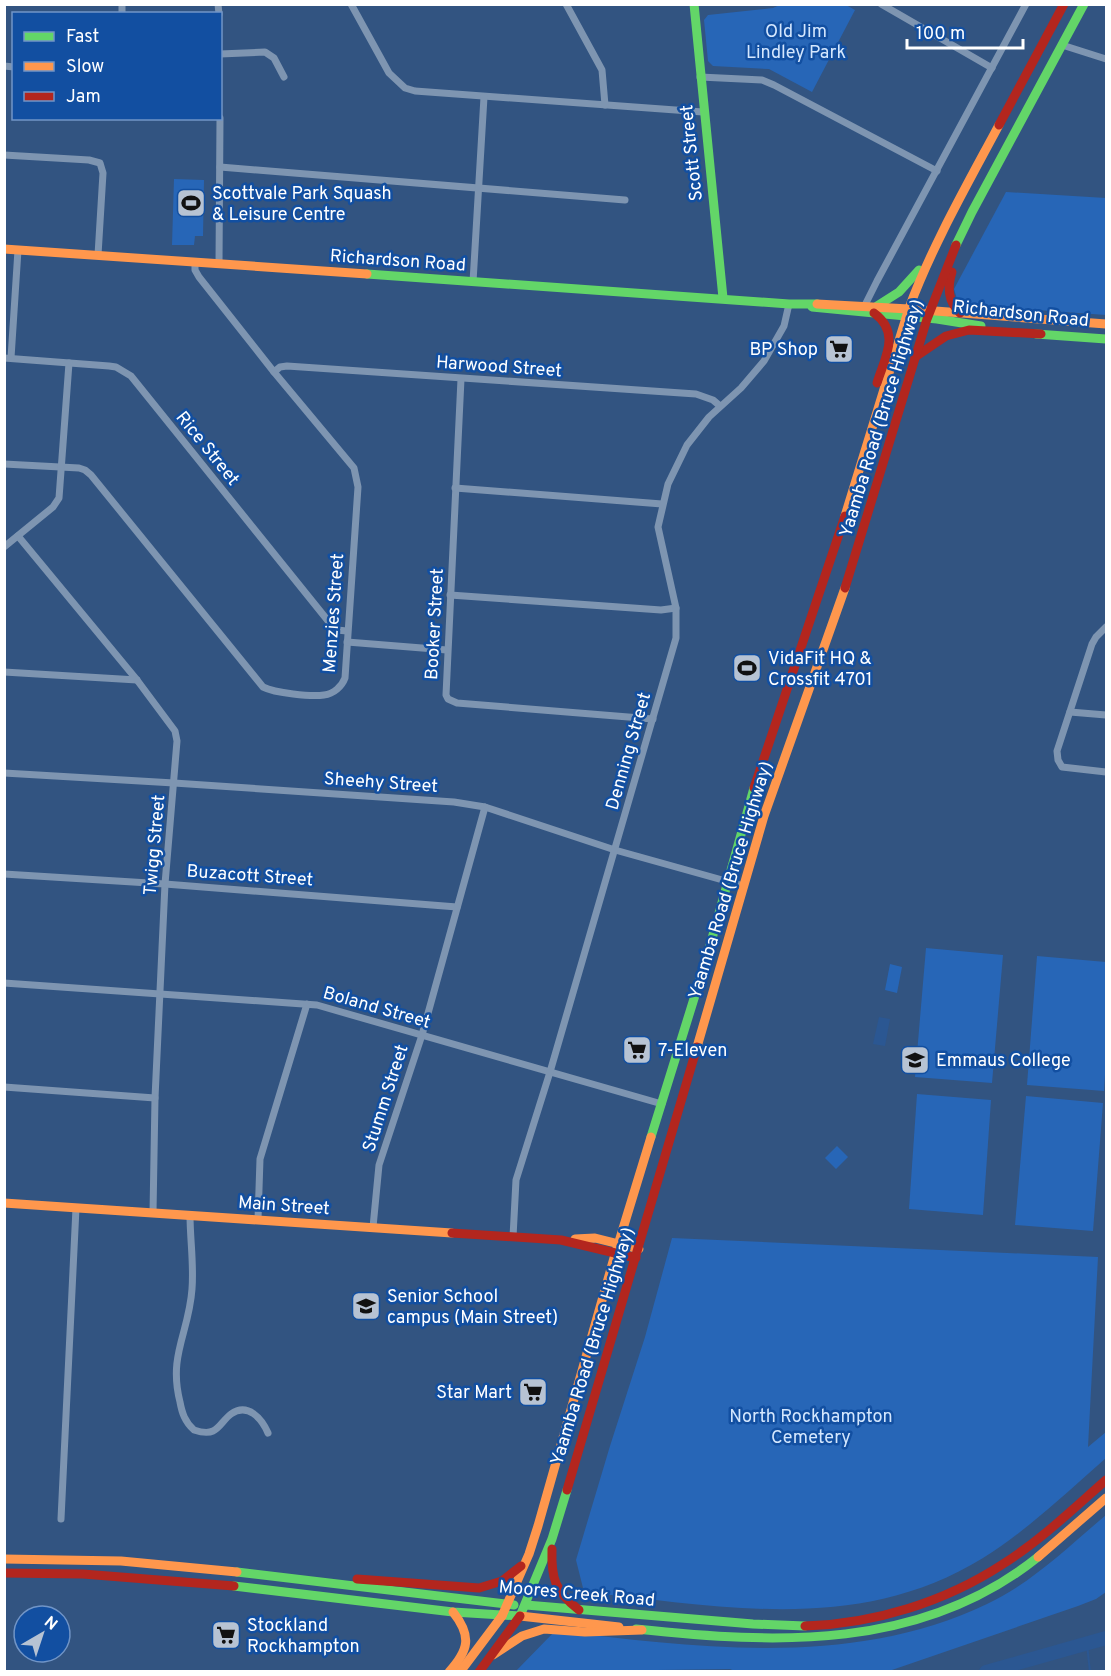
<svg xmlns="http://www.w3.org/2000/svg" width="1111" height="1676" font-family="Overpass,sans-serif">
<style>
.green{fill:#2766b7}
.water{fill:#2b5792}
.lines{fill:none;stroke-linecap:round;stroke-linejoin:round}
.stream{stroke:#2b5792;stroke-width:2}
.river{stroke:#2b5792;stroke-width:14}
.street{stroke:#7e95b1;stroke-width:7}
.fast{stroke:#63d668;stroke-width:9}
.slow{stroke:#ff974d;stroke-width:9}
.jam{stroke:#b3261e;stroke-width:9}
.labels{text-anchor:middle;stroke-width:5;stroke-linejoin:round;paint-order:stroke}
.park-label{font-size:18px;fill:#d4e7fe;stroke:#124fa1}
.street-label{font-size:18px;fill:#fff;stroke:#124fa1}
.poi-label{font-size:18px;fill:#fff;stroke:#124fa1;text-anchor:start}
</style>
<rect width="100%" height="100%" fill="#325481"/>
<!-- green -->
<g class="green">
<path d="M 782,4 L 846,5 L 855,10 L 812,92 L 769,69 L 713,66 L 708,61 L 704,20 L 708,15 L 773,8 Z"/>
<path d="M 174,179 L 204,180 L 203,236 L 195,236 L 194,245 L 172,245 Z"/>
<path d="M 1006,192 L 1106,198 L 1106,315 L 965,305 L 957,299 L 954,289 Z"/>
<path d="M 926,948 L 1003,955 L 992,1083 L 915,1077 Z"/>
<path d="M 1037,956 L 1106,962 L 1106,1058 L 1104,1091 L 1027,1085 Z"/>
<path d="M 890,964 L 902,967 L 897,993 L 885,990 Z"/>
<path d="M 917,1094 L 991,1100 L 983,1215 L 909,1209 Z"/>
<path d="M 1026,1096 L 1103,1103 L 1093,1231 L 1015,1225 Z"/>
<path d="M 837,1146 L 848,1157 L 836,1169 L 825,1158 Z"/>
<path d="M 672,1238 L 1098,1257 L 1088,1447 L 1106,1432 L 1106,1458 C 1067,1492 1028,1530 983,1558 C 858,1635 721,1606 584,1592 L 576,1560 L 610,1446 L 645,1337 Z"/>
<path d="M 1106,1515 L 1106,1592 L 1096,1599 L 1078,1606 L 889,1671 L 737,1672 L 730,1669 L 515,1672 L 555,1631 C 698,1647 852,1669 987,1604 C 1032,1583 1069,1546 1106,1515 Z"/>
</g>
<!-- water -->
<path class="water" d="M 879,1017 L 890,1019 L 885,1046 L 873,1044 Z"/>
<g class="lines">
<!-- stream -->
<path class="stream" d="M 1087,1644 L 1090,1672"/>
<!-- river -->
<path class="river" d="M 986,1672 L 1106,1638"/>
<!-- street -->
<g class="street">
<path d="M 122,4 L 122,14"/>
<path d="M 218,4 L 219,14"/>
<path d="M 351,4 L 389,73 L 405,88 L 415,91 L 703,112"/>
<path d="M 566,4 L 602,70 L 605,105"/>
<path d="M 881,4 L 992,68"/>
<path d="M 1062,45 L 1106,59"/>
<path d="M 220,54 L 265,52 L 274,58 L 284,77"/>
<path d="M 4,66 L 14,67"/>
<path d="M 700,77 L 762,80 L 774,85 L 937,171"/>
<path d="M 4,155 L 89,160 L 100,163 L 103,173 L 98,255"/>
<path d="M 220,167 L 625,200"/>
<path d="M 219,264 L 220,118"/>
<path d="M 473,282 L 484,97"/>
<path d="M 865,310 L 865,305 L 877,281 L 1026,4"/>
<path d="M 4,358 L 109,366 L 116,367 L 131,376 L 333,627 L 337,630 L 347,631"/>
<path d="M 11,358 L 18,250"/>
<path d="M 274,372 L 280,367 L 287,366 L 696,394 L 713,400 L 720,406"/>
<path d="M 461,379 L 446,695 L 448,699 L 457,703 L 653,719"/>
<path d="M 4,464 L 79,468 L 85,470 L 91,475 L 263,687 C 275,693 311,697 324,695 C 334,694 342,686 345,678 L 358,487 L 354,468 L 274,372 L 199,277 L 195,270 L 195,262"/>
<path d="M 455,488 L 662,504"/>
<path d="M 18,536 L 137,680 L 175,731 L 177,741 L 165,884 L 155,1098 L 153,1213"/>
<path d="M 4,547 L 53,507 L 59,498 L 69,363"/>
<path d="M 450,595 L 661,610 L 676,608"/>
<path d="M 1106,627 L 1096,637 L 1092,644 L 1057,751 L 1058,760 L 1062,767 L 1106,772"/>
<path d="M 347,642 L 447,650"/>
<path d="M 4,672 L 137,680"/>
<path d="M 1070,712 L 1106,715"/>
<path d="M 4,773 L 174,783 L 454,802 L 485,807 L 615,850 L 744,886"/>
<path d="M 4,874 L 165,884 L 457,907"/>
<path d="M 4,983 L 317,1005 L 662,1104"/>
<path d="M 4,1087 L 155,1098"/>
<path d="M 190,1215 C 190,1239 194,1264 192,1289 C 189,1333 168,1355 180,1402 C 182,1413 185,1422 194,1430 C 200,1432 207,1434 213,1431 C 220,1428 224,1419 231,1414 C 248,1402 262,1419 268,1433"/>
<path d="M 258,1219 L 260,1159 L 307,1004"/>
<path d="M 373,1227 L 379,1165 L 422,1035 L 485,807"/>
<path d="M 513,1237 L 516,1180 L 550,1072 L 676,638 L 676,608 L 658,527 L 668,484 L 687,445 L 709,417 L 741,388 L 764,361 L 784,326 L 789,304"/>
<path d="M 61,1519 L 76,1208"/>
</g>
<!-- fast -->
<g class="fast">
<path d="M 694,4 L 723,298"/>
<path d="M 956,245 L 972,212 L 1084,4"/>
<path d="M 367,274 L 789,304 L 817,304"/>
<path d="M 877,306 L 899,292 L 919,270"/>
<path d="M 812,307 L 937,319 L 981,326"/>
<path d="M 1036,334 L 1106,339"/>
<path d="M 651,1137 L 706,960 L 754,788"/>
<path d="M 237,1572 L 514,1605"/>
<path d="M 234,1586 L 453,1612 L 520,1616 L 552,1539 L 567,1490"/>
<path d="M 526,1605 L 753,1624 L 805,1626"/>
<path d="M 636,1629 C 776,1644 921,1651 1038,1557"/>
</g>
<!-- slow -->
<g class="slow">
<path d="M 4,249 L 367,274"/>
<path d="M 817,304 L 909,309 L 1106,324"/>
<path d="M 845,516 L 909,308 C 933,244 967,185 999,125"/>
<path d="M 697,1047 L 764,816 L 845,588"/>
<path d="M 4,1203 L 452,1233"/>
<path d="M 575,1239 L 595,1238 L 639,1249"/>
<path d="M 1038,1557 L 1106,1498"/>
<path d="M 4,1559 L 121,1561 L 237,1572"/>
<path d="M 502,1616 L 529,1554 L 538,1526 L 614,1258 L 651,1137"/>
<path d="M 520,1616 L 619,1627"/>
<path d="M 493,1655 L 522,1636 L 544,1629 L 585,1632 L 642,1630"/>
<path d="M 449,1672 C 469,1650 472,1636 453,1612"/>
<path d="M 460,1672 L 502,1616"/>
</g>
<!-- jam -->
<g class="jam">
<path d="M 999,125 L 1064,4"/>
<path d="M 952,272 C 947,288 948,301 960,313"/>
<path d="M 874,313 C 901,333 885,357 877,383"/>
<path d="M 915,357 L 946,336 L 969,330 L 1041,334"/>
<path d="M 845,588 L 927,319 L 956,245"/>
<path d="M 754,788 L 845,516"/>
<path d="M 452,1233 L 561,1240 L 636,1258"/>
<path d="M 567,1490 L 697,1047"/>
<path d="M 552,1549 C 551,1579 555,1591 579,1610"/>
<path d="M 4,1573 L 83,1574 L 234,1586"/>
<path d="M 357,1579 L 479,1588 L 502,1581 L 521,1566"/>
<path d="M 805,1626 C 874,1624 945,1602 1003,1564 C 1041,1540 1073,1509 1106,1480"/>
<path d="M 479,1672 L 520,1616"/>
</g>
</g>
<!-- icons -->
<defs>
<g id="stadium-square" transform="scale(1.5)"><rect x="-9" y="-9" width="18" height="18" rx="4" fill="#b7c3d3" stroke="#124fa1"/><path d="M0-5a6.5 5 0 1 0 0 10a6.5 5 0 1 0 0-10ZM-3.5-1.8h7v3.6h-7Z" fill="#111"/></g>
<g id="supermarket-square" transform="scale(1.5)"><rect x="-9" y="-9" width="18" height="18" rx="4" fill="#b7c3d3" stroke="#124fa1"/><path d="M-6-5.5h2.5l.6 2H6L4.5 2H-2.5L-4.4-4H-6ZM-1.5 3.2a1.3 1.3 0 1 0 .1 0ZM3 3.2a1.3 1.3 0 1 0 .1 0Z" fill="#111"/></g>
<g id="school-square" transform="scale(1.5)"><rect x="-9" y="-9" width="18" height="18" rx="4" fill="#b7c3d3" stroke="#124fa1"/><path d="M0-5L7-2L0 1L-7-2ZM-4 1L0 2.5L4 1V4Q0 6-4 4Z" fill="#111"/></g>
</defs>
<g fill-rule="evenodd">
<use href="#stadium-square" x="191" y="203"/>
<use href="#supermarket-square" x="839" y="349"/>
<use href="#stadium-square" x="747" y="668"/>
<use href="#supermarket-square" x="637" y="1050"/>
<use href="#school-square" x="915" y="1060"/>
<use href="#school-square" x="366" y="1306"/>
<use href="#supermarket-square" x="533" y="1392"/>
<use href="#supermarket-square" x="226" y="1635"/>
</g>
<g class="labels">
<!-- park labels -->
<g class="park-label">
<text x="796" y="37">Old Jim<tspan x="796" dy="21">Lindley Park</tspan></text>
<text x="811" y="1422">North Rockhampton<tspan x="811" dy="21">Cemetery</tspan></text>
</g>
<!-- street labels -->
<g class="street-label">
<text transform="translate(691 153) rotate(-96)" y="6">Scott Street</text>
<text transform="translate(398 260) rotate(4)" y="6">Richardson Road</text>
<text transform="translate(1021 313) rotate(6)" y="6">Richardson Road</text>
<text transform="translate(499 366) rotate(4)" y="6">Harwood Street</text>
<text transform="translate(881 418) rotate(-73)" y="6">Yaamba Road (Bruce Highway)</text>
<text transform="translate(208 448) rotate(51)" y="6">Rice Street</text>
<text transform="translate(333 613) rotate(-86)" y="6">Menzies Street</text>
<text transform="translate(434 624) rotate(-87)" y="6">Booker Street</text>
<text transform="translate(628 751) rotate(-74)" y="6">Denning Street</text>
<text transform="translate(381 782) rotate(4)" y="6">Sheehy Street</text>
<text transform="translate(154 845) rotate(-85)" y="6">Twigg Street</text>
<text transform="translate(250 875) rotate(4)" y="6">Buzacott Street</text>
<text transform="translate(730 880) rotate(-73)" y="6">Yaamba Road (Bruce Highway)</text>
<text transform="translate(377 1007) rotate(16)" y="6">Boland Street</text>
<text transform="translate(385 1098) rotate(-72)" y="6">Stumm Street</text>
<text transform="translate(284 1205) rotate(4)" y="6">Main Street</text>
<text transform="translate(592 1346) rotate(-73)" y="6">Yaamba Road (Bruce Highway)</text>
<text transform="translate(577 1593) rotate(5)" y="6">Moores Creek Road</text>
</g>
<!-- poi labels -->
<g class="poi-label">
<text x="212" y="199">Scottvale Park Squash<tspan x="212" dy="21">&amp; Leisure Centre</tspan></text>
<text x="818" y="355" text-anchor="end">BP Shop</text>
<text x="768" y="664">VidaFit HQ &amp;<tspan x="768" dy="21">Crossfit 4701</tspan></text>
<text x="658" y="1056">7-Eleven</text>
<text x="936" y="1066">Emmaus College</text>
<text x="387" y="1302">Senior School<tspan x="387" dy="21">campus (Main Street)</tspan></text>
<text x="512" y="1398" text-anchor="end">Star Mart</text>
<text x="247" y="1631">Stockland<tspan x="247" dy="21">Rockhampton</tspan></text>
</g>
</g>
<!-- border -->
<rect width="1111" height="1676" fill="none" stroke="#ffffff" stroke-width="12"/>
<!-- legend -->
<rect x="12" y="12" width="210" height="108" fill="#124fa1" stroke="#7195c7" stroke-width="1.5"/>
<rect x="24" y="32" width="30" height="9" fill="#63d668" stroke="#7195c7" stroke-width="1.5"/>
<text x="66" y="42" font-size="18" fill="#ffffff">Fast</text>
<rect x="24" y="62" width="30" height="9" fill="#ff974d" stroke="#7195c7" stroke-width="1.5"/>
<text x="66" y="72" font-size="18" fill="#ffffff">Slow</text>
<rect x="24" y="92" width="30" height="9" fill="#b3261e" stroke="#7195c7" stroke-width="1.5"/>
<text x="66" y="102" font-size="18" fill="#ffffff">Jam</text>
<!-- north arrow -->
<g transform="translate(42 1634) rotate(39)"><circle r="28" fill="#124fa1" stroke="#7195c7" stroke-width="1.5"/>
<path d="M0-4.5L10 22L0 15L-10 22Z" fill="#b7c3d3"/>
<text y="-9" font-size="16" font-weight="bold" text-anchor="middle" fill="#ffffff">N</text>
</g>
<!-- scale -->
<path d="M907 39v9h116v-9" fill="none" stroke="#ffffff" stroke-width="3"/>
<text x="916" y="39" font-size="18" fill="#ffffff" stroke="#124fa1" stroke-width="4.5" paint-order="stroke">100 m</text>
</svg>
